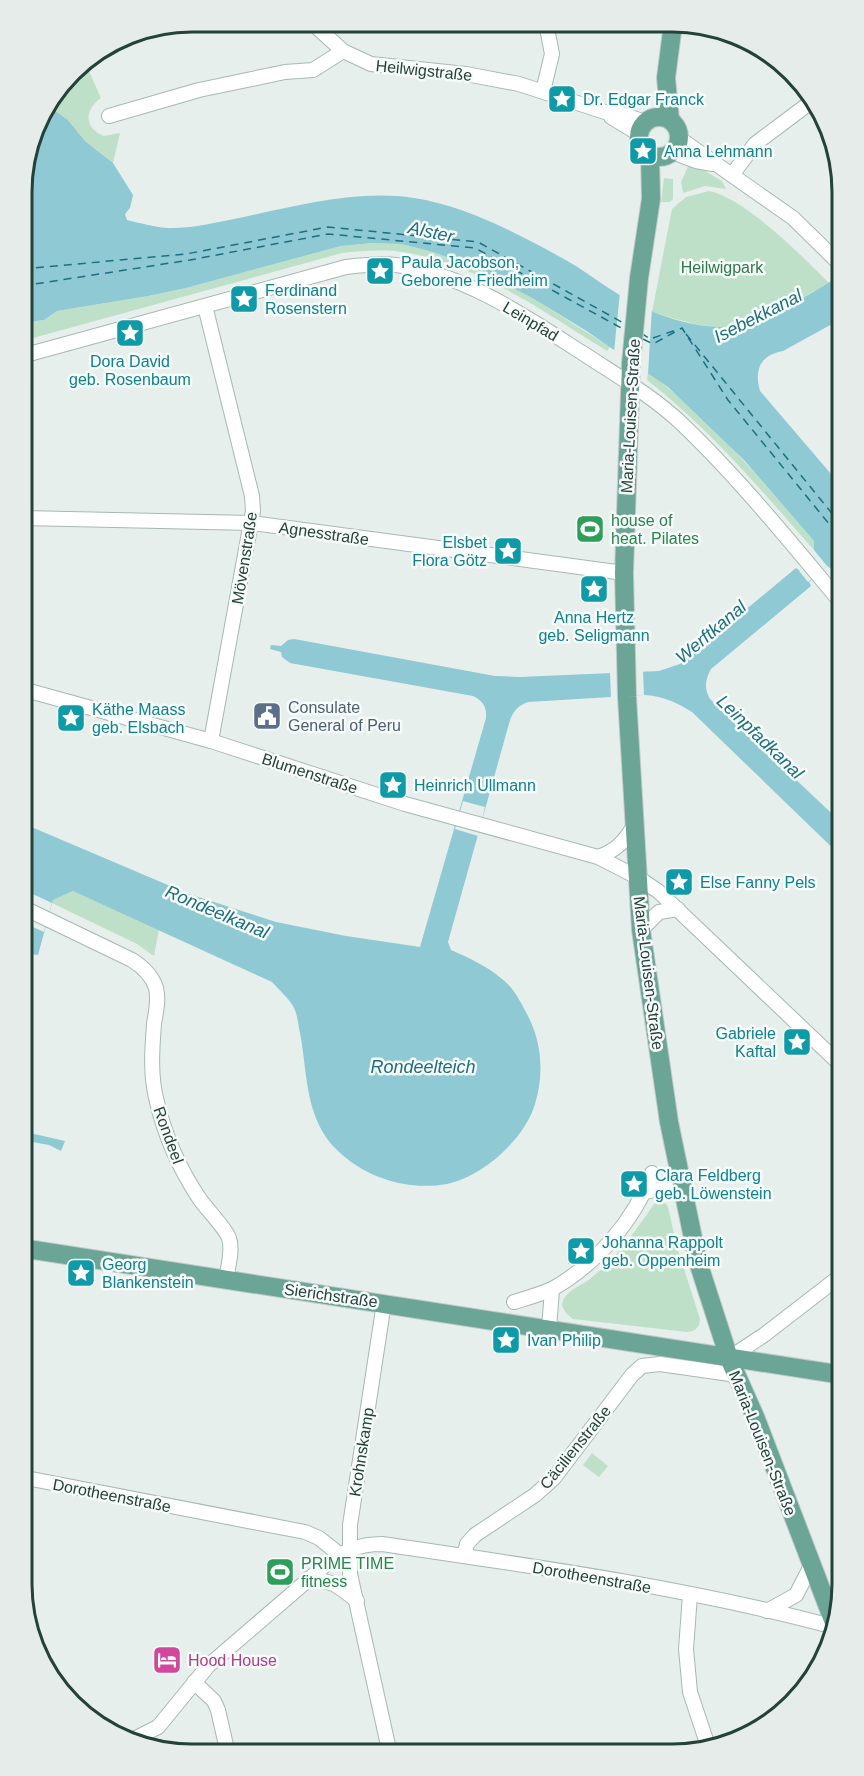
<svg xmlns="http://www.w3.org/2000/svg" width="864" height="1776" font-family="Arial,sans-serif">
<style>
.green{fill:#bfe0c8}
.water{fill:#8ec9d4}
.pier{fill:#e6efeb}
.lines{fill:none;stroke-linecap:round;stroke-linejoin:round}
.ferry{stroke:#1c6f80;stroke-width:1.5;stroke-dasharray:8 6;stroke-linecap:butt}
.minor-casing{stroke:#a8b8b2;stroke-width:16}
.major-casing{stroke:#c2cac8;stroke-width:20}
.minor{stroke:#fff;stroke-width:14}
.major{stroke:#6aa596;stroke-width:18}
.labels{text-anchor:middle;stroke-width:5;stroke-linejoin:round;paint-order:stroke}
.street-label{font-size:16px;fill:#24423a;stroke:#f7fbf9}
.culture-label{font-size:16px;fill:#0d838f;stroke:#f7fbf9;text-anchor:start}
.park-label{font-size:16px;fill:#2d7a4b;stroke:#f7fbf9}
.leisure-label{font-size:16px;fill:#27864d;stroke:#f7fbf9;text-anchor:start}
.service-label{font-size:16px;fill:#4e5e75;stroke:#f7fbf9;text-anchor:start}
.hotel-label{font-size:16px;fill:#b23c85;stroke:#f7fbf9;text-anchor:start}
.water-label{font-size:18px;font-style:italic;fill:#1c6f80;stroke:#f7fbf9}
.rim{fill:none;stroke:#24423a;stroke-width:3}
</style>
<rect width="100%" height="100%" fill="#e6efeb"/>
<!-- green -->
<g class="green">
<path d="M 84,60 L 101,98 C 84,110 84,128 104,136 L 120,133 L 113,163 L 85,141 L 68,120 L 47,105 L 79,64 Z"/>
<path d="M 690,162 L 722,181 L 726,189 L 705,186 L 683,193 L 681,182 Z"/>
<path d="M 664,178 L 673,179 L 673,199 L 670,202 L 661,202 Z"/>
<path d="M 709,191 C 745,198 802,256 829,283 C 804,296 767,321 740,326 C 710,331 680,320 652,312 L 672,209 L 686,197 Z"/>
<path d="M 372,243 L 401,244 L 433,252 L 471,266 L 534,299 L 610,347 L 607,351 C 544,312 477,263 402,252 C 382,249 362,251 342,253 L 22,341 L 22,323 L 44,320 L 57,311 L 148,296 L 186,288 L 341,246 Z"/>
<path d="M 648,372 C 712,420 762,481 814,541 L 814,550 C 761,490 710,429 647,380 Z"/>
<path d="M 73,891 L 159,929 L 154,956 L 137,944 L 52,903 L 53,900 Z"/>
<path d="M 658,1201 L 665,1203 L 668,1207 L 677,1247 L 700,1319 C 700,1327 695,1332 687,1332 L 573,1319 L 566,1313 L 562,1306 C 563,1291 580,1287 591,1278 C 617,1258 635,1231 654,1204 Z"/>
<path d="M 592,1453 L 608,1466 L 599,1477 L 583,1465 Z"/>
</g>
<!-- water -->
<g class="water">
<path d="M 47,105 L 68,120 L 85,141 L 113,163 L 133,195 L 130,208 L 125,214 L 127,220 C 140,223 154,227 167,228 C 189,229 213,223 234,219 C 293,207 354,189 414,198 C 468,206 529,239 576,266 C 590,275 603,285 618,294 C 652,315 698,331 738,326 C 763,323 822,288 843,273 L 843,318 L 783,351 C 760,355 754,370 760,391 L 843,488 L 843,575 C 839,570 832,570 827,566 L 809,582 L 811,586 L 711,669 C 705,680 704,688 710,699 L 843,824 L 843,858 L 692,712 C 676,702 663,696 644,695 L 528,702 C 518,706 514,710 510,720 L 448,942 L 451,950 C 469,958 487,966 502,979 C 514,988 521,1003 528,1016 C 542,1043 544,1075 535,1104 C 525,1139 482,1177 447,1184 C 408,1191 366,1178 338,1151 C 303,1118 308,1069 299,1028 C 298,1022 297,1015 295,1010 C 291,1000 279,990 272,982 L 73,891 L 53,900 L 38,955 L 22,953 L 22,823 L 189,894 L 276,922 L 346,936 L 420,947 L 486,718 C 487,707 483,701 473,696 L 290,663 L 282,657 L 281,652 L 270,649 L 271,645 L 281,646 L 288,640 L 294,639 L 495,676 L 520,677 L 659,671 L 680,664 L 796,568 L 800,571 L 818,555 L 814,550 L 814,541 L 744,460 L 668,387 L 585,330 L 534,299 L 471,266 L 433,252 L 401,244 L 372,243 L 341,246 L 186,288 L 148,296 L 57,311 L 44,320 L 22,323 L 22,170 L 39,116 Z"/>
<path d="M 21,1131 L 65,1141 L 61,1151 L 49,1145 L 21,1140 Z"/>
</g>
<!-- pier -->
<g class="pier">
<path d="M 620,292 L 652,308 L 648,374 L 614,352 Z"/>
<path d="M 818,555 L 827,566 L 808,582 L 799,571 Z"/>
<path d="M 643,671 L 644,695 L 611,698 L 610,673 Z"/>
<path d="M 463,801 L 485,807 L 478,836 L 455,829 Z"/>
<path d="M 22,889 L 52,903 L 44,932 L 22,922 Z"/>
</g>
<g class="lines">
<!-- ferry -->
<g class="ferry">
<path d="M 22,269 L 186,254 L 328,227 L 478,242 L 627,325"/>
<path d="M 22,286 L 190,260 L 328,234 L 475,248 L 625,330"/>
<path d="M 641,333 L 650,339 L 676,330"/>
<path d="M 686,334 L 843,527"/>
<path d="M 643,339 L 653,344 L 682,328 L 728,400 L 843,541"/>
</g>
<!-- minor casing -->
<g class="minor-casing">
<g id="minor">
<path d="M 311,22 L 343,51 L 371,64 L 466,74 L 519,84 L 605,112 L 621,114 L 645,122"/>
<path d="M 543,91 L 552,54 L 546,23"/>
<path d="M 109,116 L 199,90 L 285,72 L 313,70 L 343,51"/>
<path d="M 611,117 L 639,134"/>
<path d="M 679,138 L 793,218 L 843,267"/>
<path d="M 672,152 L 696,161 L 713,164"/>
<path d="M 732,175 L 755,144 L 811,102"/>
<path d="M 205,306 L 252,496 L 253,511 L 211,741"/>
<path d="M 22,356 L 346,267 C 363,265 380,263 396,265 C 463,273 528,318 584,354 C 616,375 651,395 680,422 C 739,478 791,543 843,605"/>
<path d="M 22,518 L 252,523 L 624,573"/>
<path d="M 22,689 L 211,741 L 405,804 L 598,857 L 637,877 L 658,891 L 843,1067"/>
<path d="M 598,857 C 615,851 625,842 634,825"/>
<path d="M 22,907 L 132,960 C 143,967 152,975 156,988 C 159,1000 156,1011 154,1024 C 152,1050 150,1076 157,1102 C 165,1136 179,1168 199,1198 C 207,1210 224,1226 229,1238 C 233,1250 228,1267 226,1279"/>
<path d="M 641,930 L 659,912 L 678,909"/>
<path d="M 644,1192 L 681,1185"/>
<path d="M 514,1302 C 527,1298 542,1294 554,1288 C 597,1263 634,1221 652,1173"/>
<path d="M 384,1303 L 350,1525 L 350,1574 L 390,1754"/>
<path d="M 549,1329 L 552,1289"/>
<path d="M 729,1358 L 764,1335 L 843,1274"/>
<path d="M 21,1477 L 305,1532 L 319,1538 L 339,1554"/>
<path d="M 464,1556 L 467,1544 L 475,1535 L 535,1495 L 554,1478 L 632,1375 L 642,1366 L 660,1364 L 737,1375"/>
<path d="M 308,1579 C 332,1580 339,1586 357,1601"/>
<path d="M 690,1595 L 686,1649 L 690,1692 L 709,1749"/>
<path d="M 767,1611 L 796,1595 L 811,1566"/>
<path d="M 194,1682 L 214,1701 L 218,1710 L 228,1754"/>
<path d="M 136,1738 L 158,1727 L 208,1666 L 323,1567 C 341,1552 358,1544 382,1544 C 532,1566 684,1587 831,1626"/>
</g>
</g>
<!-- major casing -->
<g class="major-casing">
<g id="major">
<circle cx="659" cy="137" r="20"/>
<path d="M 670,120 L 666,78 L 673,24"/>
<path d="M 650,155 L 651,199 L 639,278 L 631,363 L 624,573 L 627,697 L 641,930 L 669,1122 L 698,1262 L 729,1358 L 756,1419 L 833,1620"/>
<path d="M 21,1248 L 843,1375"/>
</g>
</g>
<!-- minor -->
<use href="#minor" class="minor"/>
<!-- major -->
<use href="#major" class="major"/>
</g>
<!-- icons -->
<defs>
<g id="sight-square" transform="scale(1.5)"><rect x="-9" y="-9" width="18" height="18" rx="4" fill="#0f9aa8" stroke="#f7fbf9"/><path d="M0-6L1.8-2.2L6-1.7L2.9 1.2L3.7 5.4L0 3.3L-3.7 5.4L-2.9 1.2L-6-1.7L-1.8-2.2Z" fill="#fff"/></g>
<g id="stadium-square" transform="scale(1.5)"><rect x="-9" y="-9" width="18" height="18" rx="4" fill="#2e9e5b" stroke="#f7fbf9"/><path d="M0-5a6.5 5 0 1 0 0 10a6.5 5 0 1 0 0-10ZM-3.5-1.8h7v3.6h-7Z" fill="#fff"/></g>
<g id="civic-square" transform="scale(1.5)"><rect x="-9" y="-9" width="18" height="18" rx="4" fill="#5c6f8a" stroke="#f7fbf9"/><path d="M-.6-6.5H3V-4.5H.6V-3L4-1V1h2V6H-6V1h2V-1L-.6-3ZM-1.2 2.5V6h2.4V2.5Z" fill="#fff"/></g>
<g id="hotel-square" transform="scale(1.5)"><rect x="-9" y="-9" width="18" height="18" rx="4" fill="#d1479c" stroke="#f7fbf9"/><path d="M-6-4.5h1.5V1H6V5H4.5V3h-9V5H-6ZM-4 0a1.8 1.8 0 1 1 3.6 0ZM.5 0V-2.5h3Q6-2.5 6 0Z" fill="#fff"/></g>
</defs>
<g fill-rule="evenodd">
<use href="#sight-square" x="562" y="99"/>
<use href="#sight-square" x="643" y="151"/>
<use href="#sight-square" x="380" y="271"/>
<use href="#sight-square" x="244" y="299"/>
<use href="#sight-square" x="130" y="333"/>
<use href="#stadium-square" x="590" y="529"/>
<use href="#sight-square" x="508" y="551"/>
<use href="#sight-square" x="594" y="589"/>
<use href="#civic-square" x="267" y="716"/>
<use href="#sight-square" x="71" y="718"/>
<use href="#sight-square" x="393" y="785"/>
<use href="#sight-square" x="679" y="882"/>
<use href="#sight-square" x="797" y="1042"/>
<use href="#sight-square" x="634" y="1184"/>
<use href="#sight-square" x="581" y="1251"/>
<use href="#sight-square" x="81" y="1273"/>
<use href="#sight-square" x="506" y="1340"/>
<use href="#stadium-square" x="280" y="1572"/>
<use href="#hotel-square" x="167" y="1660"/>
</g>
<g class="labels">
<!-- street labels -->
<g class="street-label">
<text transform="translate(424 70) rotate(6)" y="6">Heilwigstraße</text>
<text transform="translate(531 321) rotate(31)" y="6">Leinpfad</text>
<text transform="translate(630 416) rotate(-87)" y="6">Maria-Louisen-Straße</text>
<text transform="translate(324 533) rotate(8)" y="6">Agnesstraße</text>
<text transform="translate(244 558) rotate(-81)" y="6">Mövenstraße</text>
<text transform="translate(310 773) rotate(18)" y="6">Blumenstraße</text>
<text transform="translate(649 973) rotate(83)" y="6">Maria-Louisen-Straße</text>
<text transform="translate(169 1135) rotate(70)" y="6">Rondeel</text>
<text transform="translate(331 1295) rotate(8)" y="6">Sierichstraße</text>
<text transform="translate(763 1443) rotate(68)" y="6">Maria-Louisen-Straße</text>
<text transform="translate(575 1447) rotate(-51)" y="6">Cäcilienstraße</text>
<text transform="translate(361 1452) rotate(-81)" y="6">Krohnskamp</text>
<text transform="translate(112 1495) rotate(11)" y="6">Dorotheenstraße</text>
<text transform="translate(592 1577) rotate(10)" y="6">Dorotheenstraße</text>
</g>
<!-- culture labels -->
<g class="culture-label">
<text x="583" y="105">Dr. Edgar Franck</text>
<text x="664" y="157">Anna Lehmann</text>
<text x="401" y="268">Paula Jacobson,<tspan x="401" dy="18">Geborene Friedheim</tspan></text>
<text x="265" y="296">Ferdinand<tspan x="265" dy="18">Rosenstern</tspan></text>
<text x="130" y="367" text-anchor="middle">Dora David<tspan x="130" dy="18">geb. Rosenbaum</tspan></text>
<text x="487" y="548" text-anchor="end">Elsbet<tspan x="487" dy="18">Flora Götz</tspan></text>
<text x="594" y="623" text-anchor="middle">Anna Hertz<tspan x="594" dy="18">geb. Seligmann</tspan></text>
<text x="92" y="715">Käthe Maass<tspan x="92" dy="18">geb. Elsbach</tspan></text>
<text x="414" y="791">Heinrich Ullmann</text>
<text x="700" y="888">Else Fanny Pels</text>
<text x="776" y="1039" text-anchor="end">Gabriele<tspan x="776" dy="18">Kaftal</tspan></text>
<text x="655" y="1181">Clara Feldberg<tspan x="655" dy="18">geb. Löwenstein</tspan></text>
<text x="602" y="1248">Johanna Rappolt<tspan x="602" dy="18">geb. Oppenheim</tspan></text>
<text x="102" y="1270">Georg<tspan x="102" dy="18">Blankenstein</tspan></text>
<text x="527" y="1346">Ivan Philip</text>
</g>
<!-- park labels -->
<g class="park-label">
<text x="722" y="273">Heilwigpark</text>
</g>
<!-- leisure labels -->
<g class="leisure-label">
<text x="611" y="526">house of<tspan x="611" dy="18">heat. Pilates</tspan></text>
<text x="301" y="1569">PRIME TIME<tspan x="301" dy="18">fitness</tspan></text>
</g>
<!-- service labels -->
<g class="service-label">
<text x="288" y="713">Consulate<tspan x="288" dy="18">General of Peru</tspan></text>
</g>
<!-- hotel labels -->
<g class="hotel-label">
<text x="188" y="1666">Hood House</text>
</g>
<!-- water labels -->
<g class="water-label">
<text transform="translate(431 232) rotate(12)" y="6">Alster</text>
<text transform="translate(758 316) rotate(-27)" y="6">Isebekkanal</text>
<text transform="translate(711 632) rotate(-40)" y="6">Werftkanal</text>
<text transform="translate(760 737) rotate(44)" y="6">Leinpfadkanal</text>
<text transform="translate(217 912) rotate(23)" y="6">Rondeelkanal</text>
<text x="423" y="1073">Rondeelteich</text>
</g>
</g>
<!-- crop -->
<path d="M0 0H864V1776H0ZM192 32H672A160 160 0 0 1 832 192V1584A160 160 0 0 1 672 1744H192A160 160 0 0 1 32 1584V192A160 160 0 0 1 192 32Z" fill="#e6ecea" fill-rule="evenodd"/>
<path class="rim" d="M192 32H672A160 160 0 0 1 832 192V1584A160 160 0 0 1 672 1744H192A160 160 0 0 1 32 1584V192A160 160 0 0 1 192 32Z"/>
</svg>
